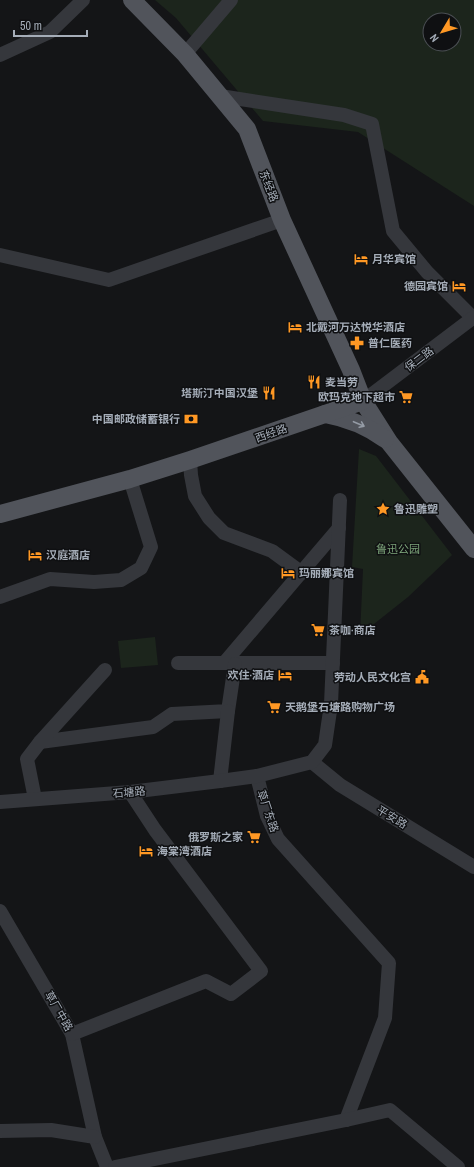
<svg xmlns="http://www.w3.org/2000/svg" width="474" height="1167" font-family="'Archivo Narrow','Noto Sans SC',sans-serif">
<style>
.green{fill:#1c251c;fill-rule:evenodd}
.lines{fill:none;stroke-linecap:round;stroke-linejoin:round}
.minor{stroke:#35373c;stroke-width:14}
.major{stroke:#51545b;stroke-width:18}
.oneway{stroke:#949ba5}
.labels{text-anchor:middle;stroke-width:3;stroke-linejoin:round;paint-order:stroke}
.street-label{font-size:11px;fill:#a5adb8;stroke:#0f1012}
.poi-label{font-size:11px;font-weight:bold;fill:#a5adb8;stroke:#0f1012;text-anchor:start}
.park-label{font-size:11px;fill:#7da57a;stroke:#0f1012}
</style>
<rect width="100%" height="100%" fill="#141517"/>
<!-- green -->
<g class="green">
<path d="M 155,0 L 474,0 L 474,206 L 358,132 L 263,121 L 176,18 ZM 430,20 L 454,20 L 454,44 L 430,44 Z"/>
<path d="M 359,449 L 376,456 L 452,555 L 408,597 L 360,635 L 363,569 L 352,567 Z"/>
<path d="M 155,637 L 158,665 L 121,668 L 118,641 Z"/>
</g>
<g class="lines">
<!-- minor -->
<g class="minor">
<path d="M 185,54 L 231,0"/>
<path d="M 0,55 L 50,32 L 83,0"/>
<path d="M 220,96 L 344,115 L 372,124 L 393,231 L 427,272 L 474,319"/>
<path d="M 0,255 L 109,280 L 282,220"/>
<path d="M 363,401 L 474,317"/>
<path d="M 190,460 L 191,475 L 195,496 L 209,518 L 224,533 L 272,551 L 302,573"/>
<path d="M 0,597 L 50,579 L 94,582 L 121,580 L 141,568 L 151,547 L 130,479"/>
<path d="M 225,662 L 339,528"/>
<path d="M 178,663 L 333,663"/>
<path d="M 40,742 L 153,727 L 172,714 L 228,711 L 235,664"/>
<path d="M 312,762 L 340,785 L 474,867"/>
<path d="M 257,776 L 267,816 L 278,839 L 389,963 L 385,1018 L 346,1120"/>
<path d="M 220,781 L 228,711"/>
<path d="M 35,799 L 27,759 L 40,742 L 105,670"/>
<path d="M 0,802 L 130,792 L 220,781 L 257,776 L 312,762 L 325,745 L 331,704 L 340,500"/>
<path d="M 0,911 L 72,1034 L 95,1137 L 107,1167"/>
<path d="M 72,1034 L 206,981 L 231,994 L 261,971 L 155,830 L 130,792"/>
<path d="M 0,1131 L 51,1130 L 95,1137"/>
<path d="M 115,1167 L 346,1120 L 390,1110 L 458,1167"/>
</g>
<!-- major -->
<g class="major">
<path d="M 132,0 L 185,54 L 247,129 L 282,220 L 351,370 L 363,401 L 389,442 L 474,549"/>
<path d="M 325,414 C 347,418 367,426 385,439"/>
<path d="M 0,514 L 130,479 L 190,460 L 363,401"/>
</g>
</g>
<!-- one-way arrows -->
<defs><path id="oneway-shaft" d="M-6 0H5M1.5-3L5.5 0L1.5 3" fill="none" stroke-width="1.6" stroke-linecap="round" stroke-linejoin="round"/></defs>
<use class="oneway" href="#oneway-shaft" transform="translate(359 424) rotate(23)"/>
<!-- icons -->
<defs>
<g id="hotel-bare" transform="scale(1.08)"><path d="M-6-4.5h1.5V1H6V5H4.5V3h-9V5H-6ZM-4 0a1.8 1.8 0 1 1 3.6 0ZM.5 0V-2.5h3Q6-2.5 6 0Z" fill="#ff9824" stroke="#0f1012" stroke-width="2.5" paint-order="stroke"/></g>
<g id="pharmacy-bare" transform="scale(1.08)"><path d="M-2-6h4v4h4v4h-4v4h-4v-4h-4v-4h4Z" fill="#ff9824" stroke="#0f1012" stroke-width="2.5" paint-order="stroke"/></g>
<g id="restaurant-bare" transform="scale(1.08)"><path d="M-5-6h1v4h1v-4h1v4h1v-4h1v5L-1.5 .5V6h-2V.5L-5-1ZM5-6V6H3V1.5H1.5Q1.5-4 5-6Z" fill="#ff9824" stroke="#0f1012" stroke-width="2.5" paint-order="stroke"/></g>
<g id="supermarket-bare" transform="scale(1.08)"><path d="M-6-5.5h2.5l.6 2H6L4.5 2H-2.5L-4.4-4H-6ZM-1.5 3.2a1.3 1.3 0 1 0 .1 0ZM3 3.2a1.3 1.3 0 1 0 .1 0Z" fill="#ff9824" stroke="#0f1012" stroke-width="2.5" paint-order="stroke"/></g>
<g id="bank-bare" transform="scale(1.08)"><path d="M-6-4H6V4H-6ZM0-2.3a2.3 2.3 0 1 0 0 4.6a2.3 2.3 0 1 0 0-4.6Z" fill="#ff9824" stroke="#0f1012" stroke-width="2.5" paint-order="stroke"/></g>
<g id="sight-bare" transform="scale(1.08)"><path d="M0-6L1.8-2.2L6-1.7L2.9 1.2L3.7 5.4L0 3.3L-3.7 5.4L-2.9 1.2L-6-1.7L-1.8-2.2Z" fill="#ff9824" stroke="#0f1012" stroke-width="2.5" paint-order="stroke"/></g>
<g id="civic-bare" transform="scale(1.08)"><path d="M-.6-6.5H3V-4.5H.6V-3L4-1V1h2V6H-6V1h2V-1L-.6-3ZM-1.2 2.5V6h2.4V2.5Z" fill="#ff9824" stroke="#0f1012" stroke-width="2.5" paint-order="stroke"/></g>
</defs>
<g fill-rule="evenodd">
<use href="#hotel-bare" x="361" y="259"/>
<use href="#hotel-bare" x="459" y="286"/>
<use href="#hotel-bare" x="295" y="327"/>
<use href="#pharmacy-bare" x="357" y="343"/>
<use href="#restaurant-bare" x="314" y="382"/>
<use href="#restaurant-bare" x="269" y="393"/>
<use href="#supermarket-bare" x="406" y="397"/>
<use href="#bank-bare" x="191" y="419"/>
<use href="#sight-bare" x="383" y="509"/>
<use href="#hotel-bare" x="35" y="555"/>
<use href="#hotel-bare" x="288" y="573"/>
<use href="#supermarket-bare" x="318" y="630"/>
<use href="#hotel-bare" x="285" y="675"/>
<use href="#civic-bare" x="422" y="677"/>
<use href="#supermarket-bare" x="274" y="707"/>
<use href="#supermarket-bare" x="254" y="837"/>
<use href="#hotel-bare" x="146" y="851"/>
</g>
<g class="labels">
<!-- street labels -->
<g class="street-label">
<text transform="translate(269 186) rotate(69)" y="4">东经路</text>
<text transform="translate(419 359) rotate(-37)" y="4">保二路</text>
<text transform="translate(271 433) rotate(-19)" y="4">西经路</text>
<text transform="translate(129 792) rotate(-5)" y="4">石塘路</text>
<text transform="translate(268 811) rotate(71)" y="4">草厂东路</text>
<text transform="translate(392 817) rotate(31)" y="4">平安路</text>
<text transform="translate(59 1011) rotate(60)" y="4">草厂中路</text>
</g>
<!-- poi labels -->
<g class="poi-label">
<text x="372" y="263">月华宾馆</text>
<text x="448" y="290" text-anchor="end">德园宾馆</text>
<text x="306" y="331">北戴河万达悦华酒店</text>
<text x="368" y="347">普仁医药</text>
<text x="325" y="386">麦当劳</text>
<text x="258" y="397" text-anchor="end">塔斯汀中国汉堡</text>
<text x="395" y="401" text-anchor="end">欧玛克地下超市</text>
<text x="180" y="423" text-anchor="end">中国邮政储蓄银行</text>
<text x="394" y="513">鲁迅雕塑</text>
<text x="46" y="559">汉庭酒店</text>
<text x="299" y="577">玛丽娜宾馆</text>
<text x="329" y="634">茶咖·商店</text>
<text x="274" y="679" text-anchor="end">欢住·酒店</text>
<text x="411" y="681" text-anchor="end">劳动人民文化宫</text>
<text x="285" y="711">天鹅堡石塘路购物广场</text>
<text x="243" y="841" text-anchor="end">俄罗斯之家</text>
<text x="157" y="855">海棠湾酒店</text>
</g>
<!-- park labels -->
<g class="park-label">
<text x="398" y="553">鲁迅公园</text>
</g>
</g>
<!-- north arrow -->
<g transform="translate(442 32) rotate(232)"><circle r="19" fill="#0f1012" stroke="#4b4f54"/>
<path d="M0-3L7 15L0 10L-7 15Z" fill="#ff9824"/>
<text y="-6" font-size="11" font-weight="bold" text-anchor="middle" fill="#a5adb8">N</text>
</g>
<!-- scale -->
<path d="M14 30v6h73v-6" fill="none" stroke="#a5adb8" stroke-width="2"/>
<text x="20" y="30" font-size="12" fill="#a5adb8" stroke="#0f1012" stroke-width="3" paint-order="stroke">50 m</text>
</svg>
